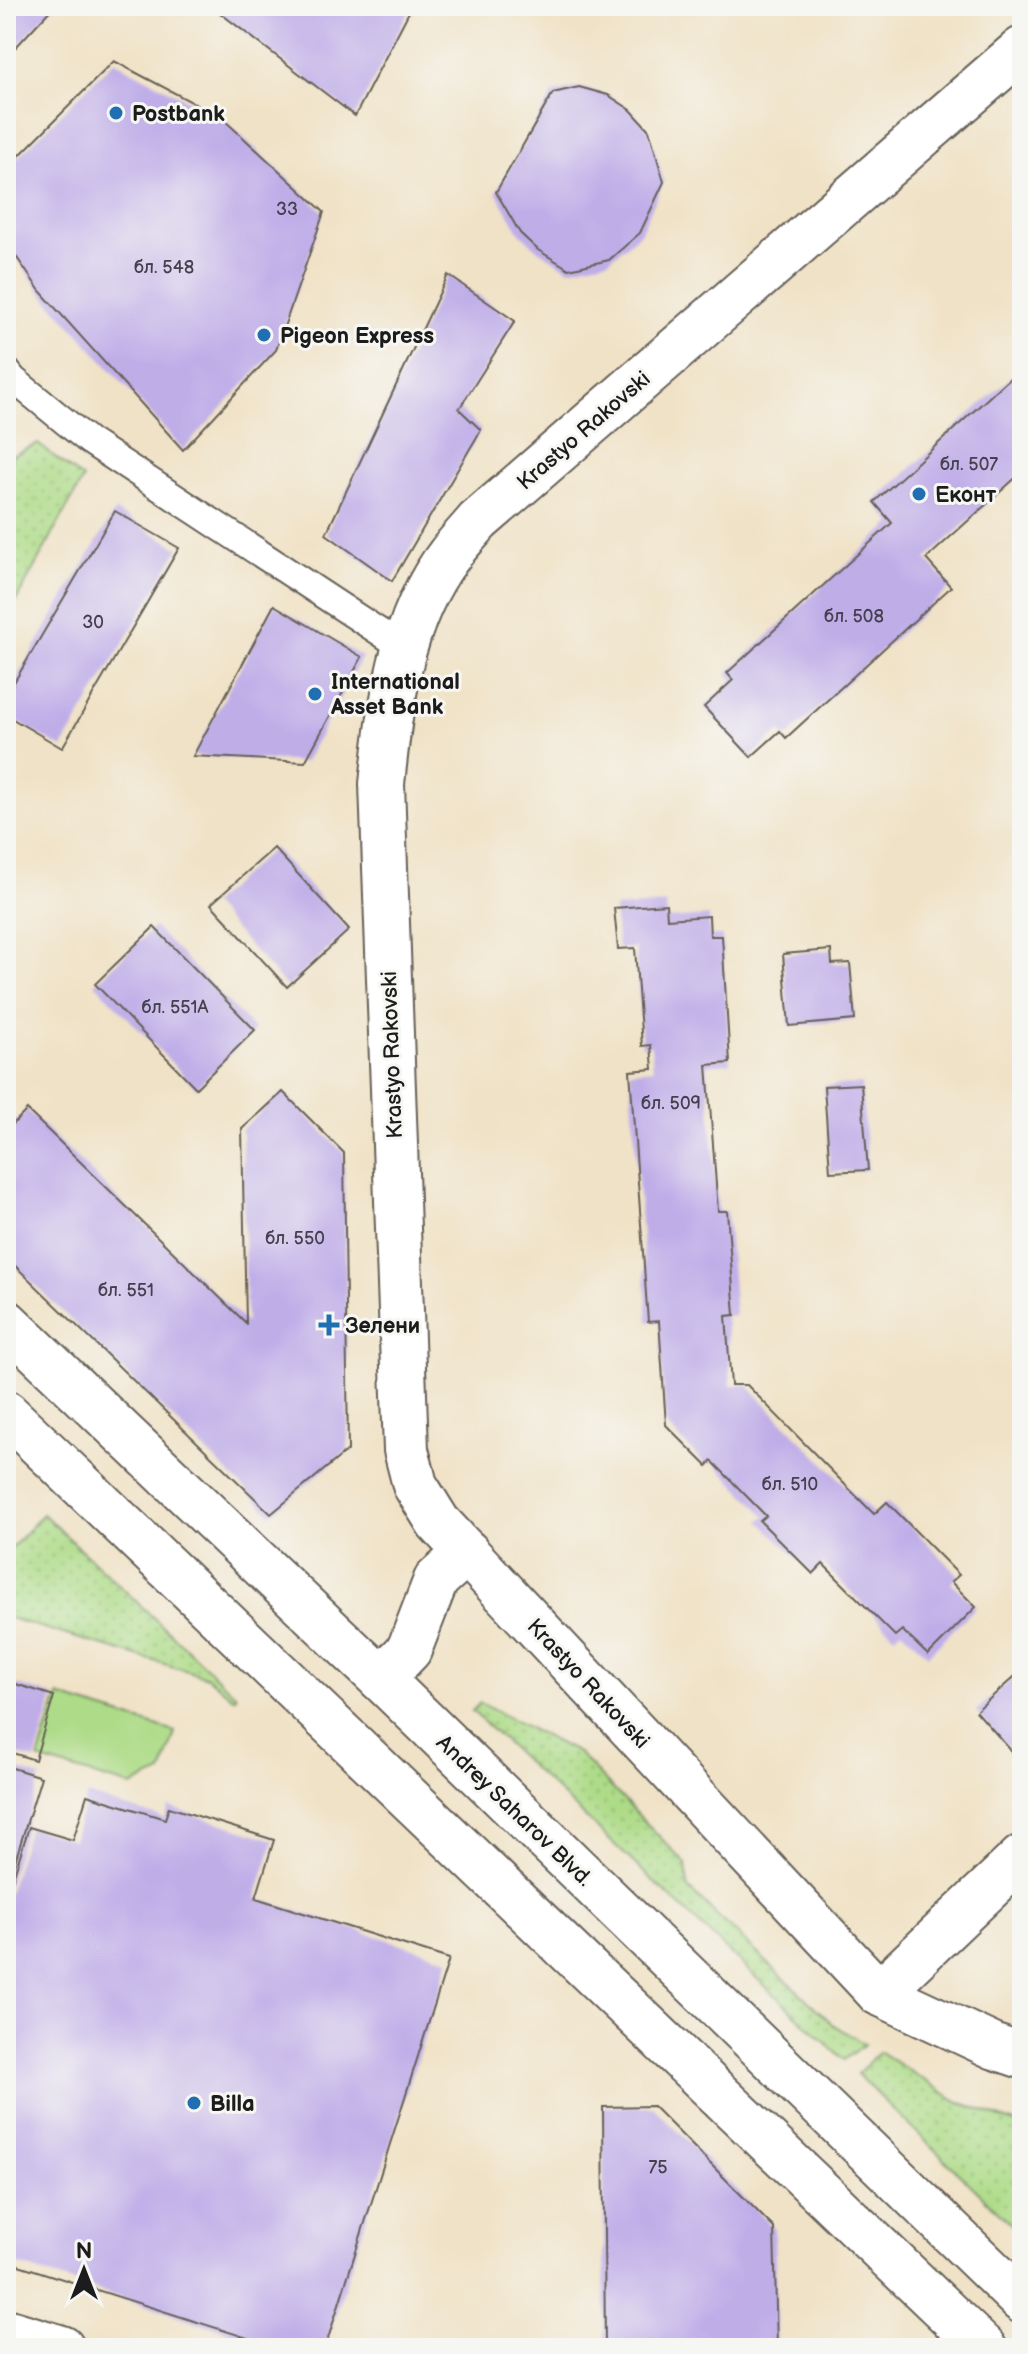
<svg xmlns="http://www.w3.org/2000/svg" width="1028" height="2354" font-family="'Balsamiq Sans',sans-serif">
<style>
.grass{fill:url(#grass-dots);stroke:#647c52;stroke-width:2}
.green{fill:#addb87;stroke:#647c52;stroke-width:2}
.building{fill:#bfade8}
.lines{fill:none;stroke-linecap:round;stroke-linejoin:round}
.lane-casing{stroke:#666158;stroke-width:30}
.street-casing{stroke:#666158;stroke-width:48}
.secondary-casing{stroke:#666158;stroke-width:48}
.lane{stroke:#fff;stroke-width:26}
.street{stroke:#fff;stroke-width:44}
.secondary{stroke:#fff;stroke-width:44}
.poi-dot{fill:#1f6fb2;stroke:#f6f6f2;stroke-width:3}
.labels{text-anchor:middle;stroke-width:6;stroke-linejoin:round;paint-order:stroke}
.number-label{font-size:18px;fill:#45404f}
.poi-label{font-size:22px;font-weight:bold;fill:#1c1c1c;stroke:#f6f6f2;text-anchor:start}
.street-label{font-size:22px;fill:#1c1c1c;stroke:#f6f6f2}
</style>
<defs>
<pattern id="grass-dots" width="8" height="8" patternUnits="userSpaceOnUse" patternTransform="scale(2)"><rect width="8" height="8" fill="#addb87"/><path d="M2 2h.1M6 6h.1" fill="none" stroke="#94bb74" stroke-width="1.8" stroke-linecap="round"/></pattern>
</defs>
<rect width="100%" height="100%" fill="#f6f6f2"/>
<filter id="ink" filterUnits="userSpaceOnUse"><feTurbulence type="fractalNoise" baseFrequency=".0125" numOctaves="2"/><feDisplacementMap in="SourceGraphic" scale="16" xChannelSelector="R" yChannelSelector="G"/><feConvolveMatrix kernelMatrix="1 2 1 2 8 2 1 2 1" color-interpolation-filters="sRGB"/></filter>
<filter id="wash" filterUnits="userSpaceOnUse"><feTurbulence type="fractalNoise" baseFrequency=".006" numOctaves="4" result="noise"/><feDisplacementMap in="SourceGraphic" scale="32" xChannelSelector="R" yChannelSelector="G"/><feGaussianBlur stdDeviation="1.8" result="paint"/><feColorMatrix in="noise" values="0 0 0 0 0 0 0 0 0 0 0 0 0 0 0 0 0 1.4 0 .05"/><feComposite in="paint" operator="in"/></filter>
<g filter="url(#wash)">
<rect width="100%" height="100%" fill="#f0e2c6"/>
<!-- grass -->
<g class="grass">
<path d="M 38,444 L 83,479 L 6,619 L 6,458 Z"/>
<path d="M 43,1514 L 236,1695 L 236,1697 L 233,1698 L 208,1677 L 6,1617 L 6,1554 Z"/>
<path d="M 480,1703 L 578,1753 L 686,1864 L 688,1888 L 834,2025 L 865,2044 L 844,2060 L 472,1711 Z"/>
<path d="M 880,2052 L 957,2101 L 1022,2126 L 1022,2235 L 857,2074 Z"/>
</g>
<!-- green -->
<path class="green" d="M 58,1696 L 175,1732 L 162,1773 L 131,1786 L 38,1759 Z"/>
<g id="blocks">
<!-- building -->
<g class="building">
<path d="M 7,6 L 54,6 L 16,47 L 6,43 Z"/>
<path d="M 211,6 L 412,6 L 355,116 Z"/>
<path d="M 114,61 L 222,118 L 324,212 L 276,350 L 183,450 L 40,291 L 6,242 L 6,169 Z"/>
<path d="M 579,87 L 608,95 L 631,110 L 649,130 L 664,182 L 640,233 L 609,260 L 569,269 L 538,250 L 520,233 L 496,192 L 553,93 Z"/>
<path d="M 448,275 L 515,321 L 459,409 L 481,430 L 392,581 L 326,534 Z"/>
<path d="M 1022,367 L 1022,472 L 926,559 L 951,587 L 786,738 L 780,731 L 751,757 L 704,707 L 733,680 L 727,673 L 892,523 L 874,502 Z"/>
<path d="M 115,511 L 179,548 L 62,748 L 6,715 L 6,696 Z"/>
<path d="M 274,605 L 362,657 L 305,762 L 193,756 Z"/>
<path d="M 274,848 L 349,930 L 287,987 L 211,904 Z"/>
<path d="M 666,904 L 667,919 L 709,916 L 710,936 L 722,936 L 730,1063 L 707,1065 L 718,1211 L 727,1211 L 735,1315 L 726,1316 L 731,1385 L 747,1385 L 874,1514 L 887,1502 L 959,1575 L 951,1582 L 976,1607 L 928,1655 L 902,1630 L 895,1636 L 823,1564 L 813,1574 L 760,1521 L 766,1516 L 712,1461 L 707,1466 L 666,1425 L 659,1321 L 648,1322 L 630,1071 L 653,1069 L 651,1045 L 642,1046 L 635,948 L 618,949 L 614,908 Z"/>
<path d="M 154,927 L 255,1030 L 196,1088 L 95,984 Z"/>
<path d="M 831,950 L 832,964 L 850,963 L 855,1020 L 789,1026 L 783,954 Z"/>
<path d="M 861,1084 L 868,1170 L 830,1172 L 824,1086 Z"/>
<path d="M 283,1092 L 344,1153 L 348,1450 L 271,1514 L 6,1257 L 6,1131 L 27,1110 L 246,1323 L 242,1129 Z"/>
<path d="M 1022,1670 L 1022,1763 L 976,1711 Z"/>
<path d="M 6,1681 L 54,1696 L 35,1760 L 6,1751 Z"/>
<path d="M 6,1766 L 41,1777 L 7,1887 L 6,1887 Z"/>
<path d="M 87,1795 L 165,1819 L 169,1807 L 274,1840 L 256,1898 L 449,1959 L 325,2348 L 279,2348 L 6,2261 L 6,1900 L 29,1827 L 73,1840 Z"/>
<path d="M 653,2106 L 774,2228 L 777,2348 L 605,2348 L 603,2107 Z"/>
</g>
</g>
</g>
<g filter="url(#ink)">
<use href="#blocks" fill-opacity="0" stroke="#666158" stroke-width="2"/>
<g class="lines">
<!-- lane casing -->
<g class="lane-casing">
<path id="lane" d="M 6,370 L 13,379 L 89,441 L 404,648"/>
</g>
<!-- street casing -->
<g class="street-casing">
<g id="street">
<path d="M 1022,49 L 478,521 C 469,532 458,543 450,554 C 400,619 390,706 382,784 L 406,1450 L 415,1485 L 438,1522 L 879,1993 L 995,2047 L 1022,2056"/>
<path d="M 381,1679 L 409,1650 L 436,1580 L 467,1552"/>
<path d="M 879,1993 L 1022,1857"/>
<path d="M 6,2331 L 62,2348"/>
</g>
</g>
<!-- secondary casing -->
<g class="secondary-casing">
<g id="secondary">
<path d="M 6,1322 L 381,1679 L 1022,2301"/>
<path d="M 6,1413 L 984,2348"/>
</g>
</g>
<!-- lane -->
<use href="#lane" class="lane"/>
<!-- street -->
<use href="#street" class="street"/>
<!-- secondary -->
<use href="#secondary" class="secondary"/>
</g>
</g>
<!-- markers -->
<g class="poi-dot">
<circle cx="116" cy="113" r="8"/>
<circle cx="264" cy="335" r="8"/>
<circle cx="919" cy="494" r="8"/>
<circle cx="315" cy="694" r="8"/>
<path d="M325 1313h8v8h8v8h-8v8h-8v-8h-8v-8h8z"/>
<circle cx="194" cy="2103" r="8"/>
</g>
<g class="labels">
<!-- number labels -->
<g class="number-label">
<text x="287" y="215">33</text>
<text x="164" y="273">бл. 548</text>
<text x="969" y="470">бл. 507</text>
<text x="854" y="622">бл. 508</text>
<text x="93" y="628">30</text>
<text x="175" y="1013">бл. 551А</text>
<text x="671" y="1109">бл. 509</text>
<text x="295" y="1244">бл. 550</text>
<text x="126" y="1296">бл. 551</text>
<text x="790" y="1490">бл. 510</text>
<text x="658" y="2173">75</text>
</g>
<!-- poi labels -->
<g class="poi-label">
<text x="132" y="121">Postbank</text>
<text x="280" y="343">Pigeon Express</text>
<text x="935" y="502">Еконт</text>
<text x="331" y="689">International<tspan x="331" dy="25">Asset Bank</tspan></text>
<text x="345" y="1333">Зелени</text>
<text x="210" y="2111">Billa</text>
</g>
<!-- street labels -->
<g class="street-label">
<text transform="translate(583 430) rotate(-41)" y="8">Krastyo Rakovski</text>
<text transform="translate(391 1055) rotate(-92)" y="8">Krastyo Rakovski</text>
<text transform="translate(589 1683) rotate(47)" y="8">Krastyo Rakovski</text>
<text transform="translate(515 1810) rotate(44)" y="8">Andrey Saharov Blvd.</text>
</g>
</g>
<!-- margin -->
<rect width="1028" height="2354" fill="none" stroke="#f6f6f2" stroke-width="32"/>
<!-- north arrow -->
<g transform="translate(84 2270)" stroke="#f6f6f2" stroke-width="6" paint-order="stroke">
<path d="M0-6L14 30L0 20L-14 30Z" fill="#1c1c1c"/>
<text y="-12" font-size="22" font-weight="bold" text-anchor="middle" fill="#1c1c1c">N</text>
</g>
</svg>
